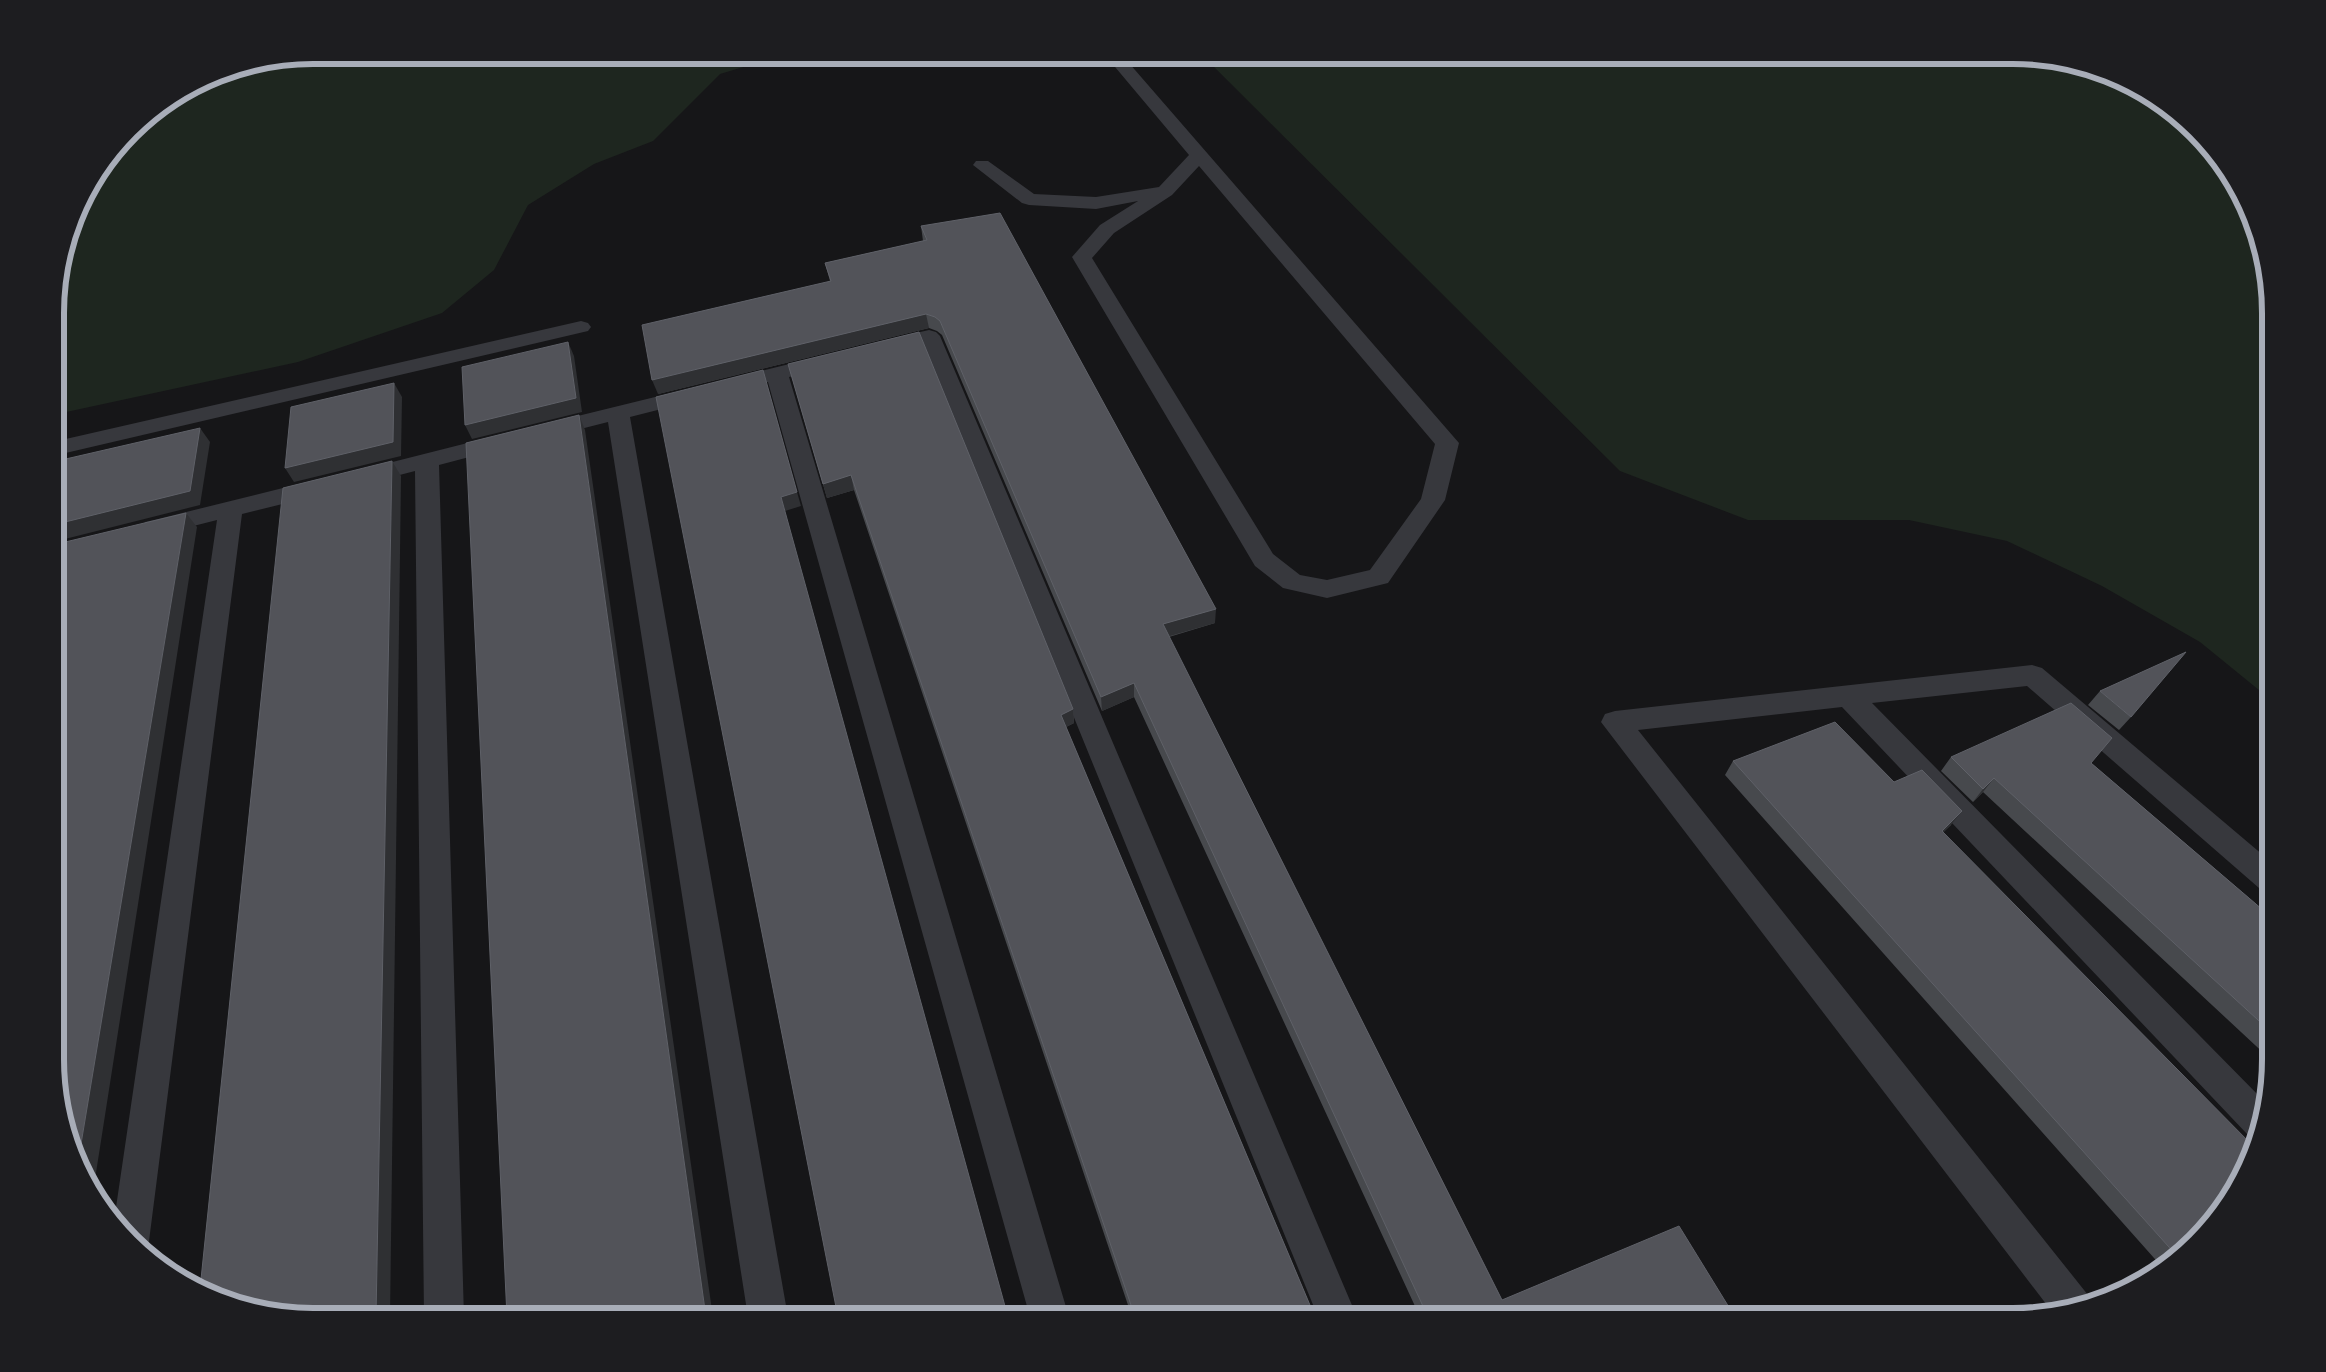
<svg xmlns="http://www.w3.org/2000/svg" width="2326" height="1372" font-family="Montserrat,sans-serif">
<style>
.green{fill:#1e261f}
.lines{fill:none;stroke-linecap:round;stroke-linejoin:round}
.minor{fill:#37383d;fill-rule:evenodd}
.wall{fill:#47494d}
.shaded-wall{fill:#2f3033}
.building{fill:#525359;stroke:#5f6168}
.rim{fill:none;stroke:#a8adb8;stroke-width:6}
</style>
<rect width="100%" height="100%" fill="#161618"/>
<!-- green -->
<g class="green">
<path d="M 313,55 L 783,55 L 720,74 L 653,141 L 594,164 L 528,205 L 494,270 L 442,313 L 298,362 L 57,414 L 57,279 L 82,198 L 143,119 L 214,75 Z"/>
<path d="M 1202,55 L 2014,55 C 2035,58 2060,58 2081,64 C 2165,89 2225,148 2257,229 C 2265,249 2266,274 2270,296 L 2270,699 L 2200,642 L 2102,586 L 2007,541 L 1909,520 L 1748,520 L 1620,471 Z"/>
</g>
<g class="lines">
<!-- minor -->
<g class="minor">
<path d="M 1105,55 L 1122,55 L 1459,443 L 1445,500 L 1388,583 L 1327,598 L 1283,588 L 1255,566 L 1072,257 L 1100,225 L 1138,201 L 1096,209 L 1029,205 L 1022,203 L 973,165 L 976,161 L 988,161 L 1034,194 L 1096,197 L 1159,187 L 1189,155 ZM 1199,166 L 1435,444 L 1421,499 L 1370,570 L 1327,580 L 1300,575 L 1273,554 L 1092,258 L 1114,233 L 1172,195 Z"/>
<path d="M 581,321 L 588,323 L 591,327 L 588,331 L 57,455 L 57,441 Z"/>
<path d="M 929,330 L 936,332 L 940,336 L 1357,1317 L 1318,1317 L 922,344 L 885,353 L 877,352 L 874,347 L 877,342 Z"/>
<path d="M 826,355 L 834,356 L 837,361 L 834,366 L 789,377 L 1069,1317 L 1030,1317 L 768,382 L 630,417 L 788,1317 L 748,1317 L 608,422 L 545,438 L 537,436 L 534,431 L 537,426 Z"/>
<path d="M 503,434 L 511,436 L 514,441 L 511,446 L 439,465 L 464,1317 L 424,1317 L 415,471 L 361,485 L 353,482 L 349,477 L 353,472 Z"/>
<path d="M 319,479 L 327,481 L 331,487 L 327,493 L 242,514 L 149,1241 L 144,1252 L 131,1242 L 114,1221 L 217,520 L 154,536 L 145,534 L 142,528 L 145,522 L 154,520 Z"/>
<path d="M 2032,665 L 2042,668 L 2270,861 L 2270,892 L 2259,888 L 2027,686 L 1872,703 L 2265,1102 L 2258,1139 L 2248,1135 L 1842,707 L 1638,730 L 2088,1295 L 2091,1304 L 2080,1308 L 2053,1313 L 1601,722 L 1605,714 L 1615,711 Z"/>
</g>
</g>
<!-- wall -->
<g class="wall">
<path d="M 921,226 L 1215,623 L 1169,637 L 1502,1300 L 1735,1317 L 1420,1317 L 1134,697 L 1102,711 L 942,335 L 937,331 L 929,328 L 658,394 L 830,281 L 825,263 L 923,241 Z"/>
<path d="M 788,364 L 1073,709 L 1074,723 L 1066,727 L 1315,1317 L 1132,1317 L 854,490 L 827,498 Z"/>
<path d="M 2100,691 L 2131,717 L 2119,730 L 2088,705 Z"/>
<path d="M 1951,757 L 2091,763 L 2270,916 L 2270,1059 L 1983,792 L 1973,802 L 1941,771 Z"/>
<path d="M 1733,761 L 1951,825 L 1943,832 L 2195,1242 L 2162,1267 L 1725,775 Z"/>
</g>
<!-- shaded-wall -->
<g class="shaded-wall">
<path d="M 926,314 L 929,328 L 658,394 L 652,380 Z"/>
<path d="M 568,342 L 574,356 L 582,412 L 472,439 L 465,425 Z"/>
<path d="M 394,383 L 402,397 L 401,456 L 294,482 L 285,468 Z"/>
<path d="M 579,415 L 585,430 L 713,1317 L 706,1317 Z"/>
<path d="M 200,428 L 210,442 L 200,505 L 57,541 L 57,524 Z"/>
<path d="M 392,461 L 401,476 L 390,1317 L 376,1317 Z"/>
<path d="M 851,475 L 854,490 L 827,498 L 823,484 Z"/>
<path d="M 797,492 L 801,506 L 785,511 L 781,497 Z"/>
<path d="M 186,513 L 197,527 L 93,1192 L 78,1162 Z"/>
<path d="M 1216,609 L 1215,623 L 1163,638 L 1163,624 Z"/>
<path d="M 1134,683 L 1134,697 L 1102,711 L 1101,697 Z"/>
<path d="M 1073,709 L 1074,723 L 1062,729 L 1061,715 Z"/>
<path d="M 1994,778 L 1983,792 L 1973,802 L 1983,789 Z"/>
<path d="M 1962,811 L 1951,825 L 1932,844 L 1942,831 Z"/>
</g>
<!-- building -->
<g class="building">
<path d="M 1000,213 L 1216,609 L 1163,624 L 1502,1300 L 1679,1226 L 1735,1317 L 1428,1317 L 1134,683 L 1101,697 L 940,321 L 935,317 L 926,314 L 652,380 L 642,325 L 831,281 L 825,263 L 927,240 L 921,226 Z"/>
<path d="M 919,332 L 1073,709 L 1061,715 L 1315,1317 L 1135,1317 L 851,475 L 823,484 L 788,364 Z"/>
<path d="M 568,342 L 576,398 L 465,425 L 462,367 Z"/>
<path d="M 763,370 L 797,492 L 781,497 L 1008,1317 L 838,1317 L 656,397 Z"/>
<path d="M 394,383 L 393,442 L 285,468 L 291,407 Z"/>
<path d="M 579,415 L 706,1317 L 507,1317 L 466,443 Z"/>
<path d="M 200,428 L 190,491 L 57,524 L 57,461 Z"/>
<path d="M 392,461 L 376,1317 L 312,1317 L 246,1308 L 200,1289 L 283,488 Z"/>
<path d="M 186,513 L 78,1162 L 69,1142 L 57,1093 L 57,544 Z"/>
<path d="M 2186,652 L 2131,717 L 2100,691 Z"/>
<path d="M 2071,703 L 2112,738 L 2091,763 L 2270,916 L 2270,1031 L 1994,778 L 1983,789 L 1951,757 Z"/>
<path d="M 1835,722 L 1894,782 L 1922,770 L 1962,811 L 1942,831 L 2255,1148 L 2236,1188 L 2195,1242 L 2177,1256 L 1733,761 Z"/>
</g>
<!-- crop -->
<path d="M0 0H2326V1372H0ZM313 64H2013A249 249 0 0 1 2262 313V1059A249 249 0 0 1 2013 1308H313A249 249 0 0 1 64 1059V313A249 249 0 0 1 313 64Z" fill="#1d1d20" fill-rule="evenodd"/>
<path class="rim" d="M313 64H2013A249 249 0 0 1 2262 313V1059A249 249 0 0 1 2013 1308H313A249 249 0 0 1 64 1059V313A249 249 0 0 1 313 64Z"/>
</svg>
